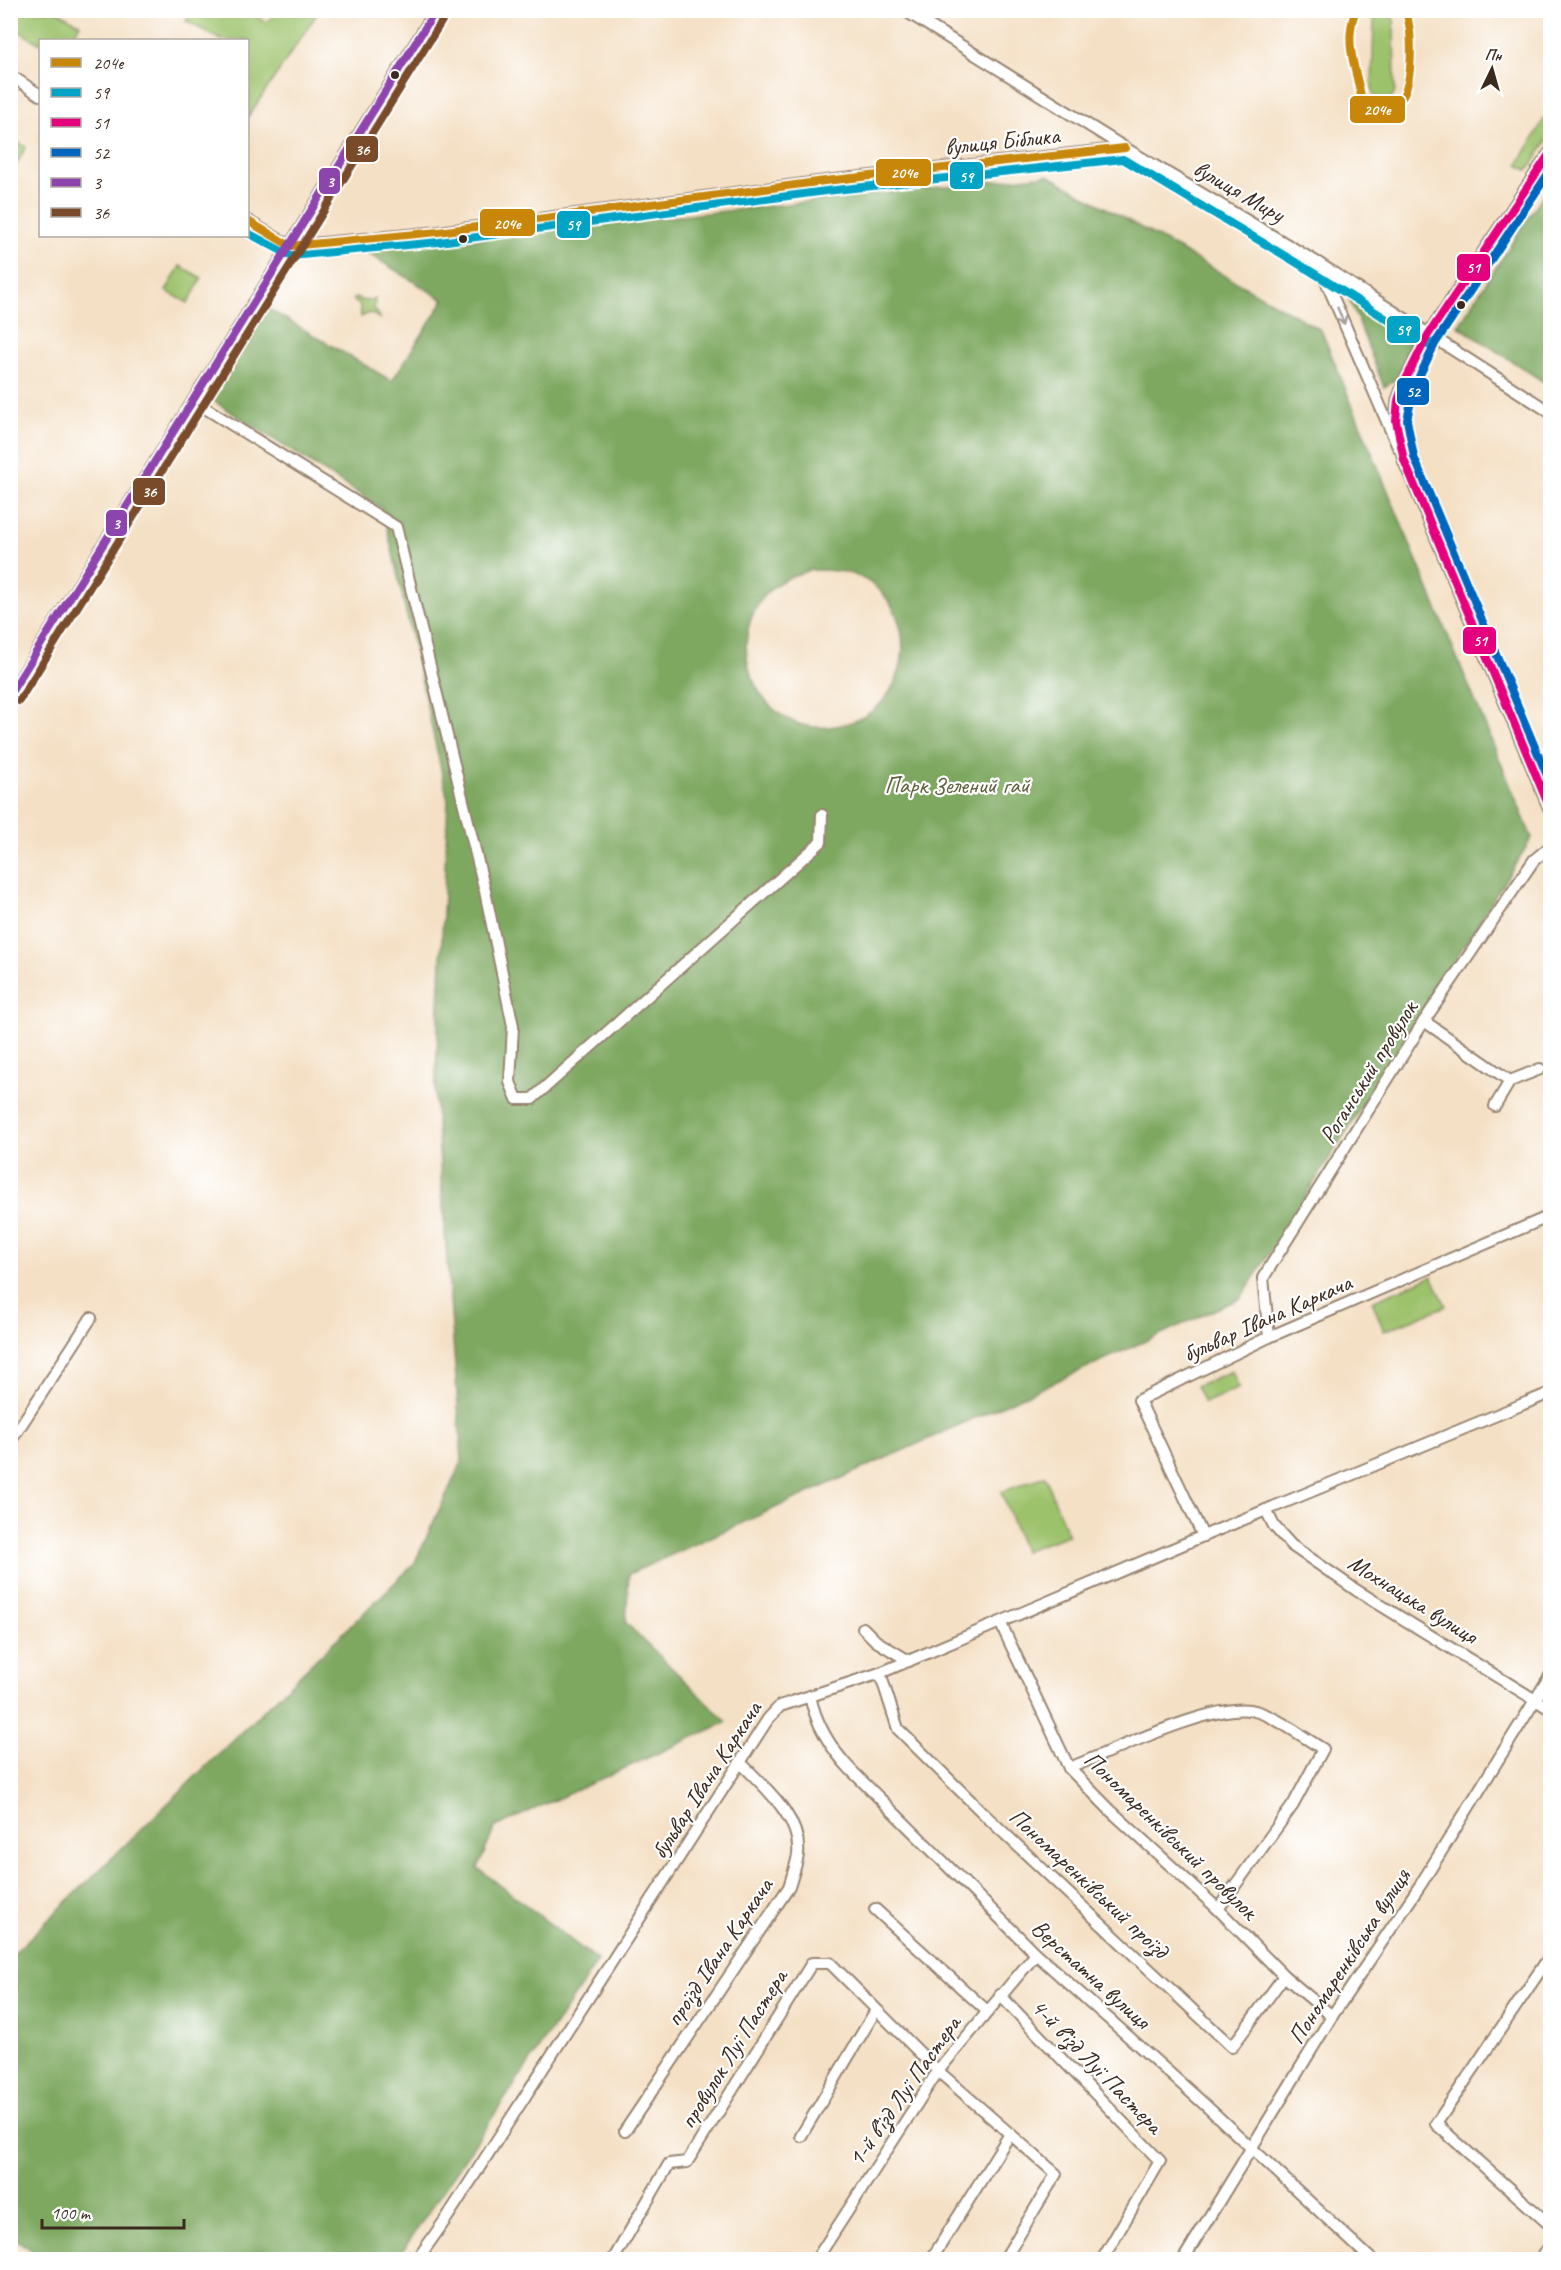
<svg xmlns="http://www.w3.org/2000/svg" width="1561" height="2270" font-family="Caveat,sans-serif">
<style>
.green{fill:#9dc26c;stroke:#6c7645;stroke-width:1.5}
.forest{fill:#7ea860;stroke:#5c693f;stroke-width:1.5;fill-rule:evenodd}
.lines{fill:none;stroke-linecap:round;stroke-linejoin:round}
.minor-casing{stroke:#988572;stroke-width:14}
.major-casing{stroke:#988572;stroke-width:15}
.minor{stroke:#fff;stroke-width:10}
.major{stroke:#fff;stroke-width:12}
.bus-1-casing{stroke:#fff;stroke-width:12}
.bus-2-casing{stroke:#fff;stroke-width:12}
.bus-3-casing{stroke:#fff;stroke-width:12}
.bus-4-casing{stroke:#fff;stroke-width:12}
.bus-5-casing{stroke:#fff;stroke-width:12}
.bus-6-casing{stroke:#fff;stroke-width:12}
.bus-1{stroke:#c88708;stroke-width:8}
.bus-2{stroke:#03a3c5;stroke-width:8}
.bus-3{stroke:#e5007d;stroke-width:8}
.bus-4{stroke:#0065bd;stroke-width:8}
.bus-5{stroke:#8e44ad;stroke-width:8}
.bus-6{stroke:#7a4b2a;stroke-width:8}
.oneway{stroke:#a79f9a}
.bus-dot{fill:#3b2a1e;stroke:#fff;stroke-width:2}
.labels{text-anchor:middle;stroke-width:4.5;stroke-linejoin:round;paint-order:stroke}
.street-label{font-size:24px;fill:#3b2a1e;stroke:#fff}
.park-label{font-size:24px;fill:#5d5f39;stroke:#fff}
.line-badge{stroke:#fff;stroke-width:2}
.badge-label{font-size:16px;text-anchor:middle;font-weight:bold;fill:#fff}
</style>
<rect width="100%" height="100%" fill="#fff"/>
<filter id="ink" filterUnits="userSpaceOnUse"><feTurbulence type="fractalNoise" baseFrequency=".0167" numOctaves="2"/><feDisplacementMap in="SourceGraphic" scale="12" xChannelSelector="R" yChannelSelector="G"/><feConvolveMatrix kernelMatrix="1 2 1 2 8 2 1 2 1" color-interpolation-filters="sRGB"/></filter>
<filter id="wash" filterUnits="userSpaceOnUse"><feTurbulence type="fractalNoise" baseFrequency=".008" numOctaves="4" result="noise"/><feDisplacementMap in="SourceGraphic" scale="24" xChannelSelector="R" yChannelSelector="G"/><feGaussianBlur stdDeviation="1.35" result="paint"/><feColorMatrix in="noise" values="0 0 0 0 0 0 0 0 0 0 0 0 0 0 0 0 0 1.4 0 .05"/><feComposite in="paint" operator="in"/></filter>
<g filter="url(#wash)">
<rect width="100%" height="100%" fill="#f4e0c5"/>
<!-- green -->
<g class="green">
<path d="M 22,11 L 57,11 L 80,24 L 71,40 L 40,40 L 40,44 L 12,27 Z"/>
<path d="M 192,11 L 256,11 L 256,16 L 265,22 L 281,11 L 310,11 L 317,14 L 248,117 L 248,40 L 221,40 L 186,21 Z"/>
<path d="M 1384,12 L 1392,16 L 1394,21 L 1395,91 L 1392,98 L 1387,101 L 1374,97 L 1372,90 L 1374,20 Z"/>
<path d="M 1550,109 L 1550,136 L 1528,171 L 1518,165 Z"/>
<path d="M 11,138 L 26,147 L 11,174 Z"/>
<path d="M 180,266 L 202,278 L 188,303 L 166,291 Z"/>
<path d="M 356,297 L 363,301 L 375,299 L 374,308 L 381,319 L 370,313 L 361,317 L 360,306 L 353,300 Z"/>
<path d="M 1432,1276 L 1446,1306 L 1384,1331 L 1372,1301 Z"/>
<path d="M 1232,1371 L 1239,1388 L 1204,1403 L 1196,1386 Z"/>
<path d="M 1045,1476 L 1068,1535 L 1024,1551 L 1001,1492 Z"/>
</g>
<!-- forest -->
<g class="forest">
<path d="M 1048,175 L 1321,330 L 1532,838 L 1241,1298 L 629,1574 L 626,1623 L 727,1722 L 495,1827 L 478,1868 L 598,1961 L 397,2259 L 45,2259 L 11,2236 L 11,1956 L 414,1564 L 462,1461 L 435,1097 L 448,800 L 383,509 L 212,400 L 267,308 L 392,381 L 444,300 L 364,251 ZM 811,570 C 825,570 838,570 852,574 C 899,589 915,646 893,686 C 883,706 866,718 845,724 C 762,748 712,640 774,586 C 785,578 799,574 811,570 Z"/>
<path d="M 1550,184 L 1550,386 L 1458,326 Z"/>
<path d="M 1349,298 L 1419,339 L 1396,379 L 1384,387 Z"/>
</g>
</g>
<g filter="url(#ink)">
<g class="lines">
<!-- minor casing -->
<g class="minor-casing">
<g id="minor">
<path d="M 904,10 L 1125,148 L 1318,263 L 1550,412"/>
<path d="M 10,75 L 40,95"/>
<path d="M 248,221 L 290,246 L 438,232 L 825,181 L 1125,148"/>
<path d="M 1318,263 L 1398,447"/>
<path d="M 194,401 L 396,527 L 485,891 L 513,1026 L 510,1082 L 517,1099 L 532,1099 L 821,842 L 822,815"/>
<path d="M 10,695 L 436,10"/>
<path d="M 1424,1021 L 1510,1081"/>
<path d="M 1495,1106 L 1510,1081 L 1540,1069"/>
<path d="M 1269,1337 L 1263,1278 L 1424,1021 L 1534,860 L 1550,847"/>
<path d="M 10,1442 L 91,1318"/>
<path d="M 1266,1510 L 1274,1526 L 1291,1545 L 1356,1590 L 1550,1709"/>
<path d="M 1203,1536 L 1139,1400 L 1269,1337 L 1550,1216"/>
<path d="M 1001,1624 L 1069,1768 L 1110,1810 L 1218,1909 L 1284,1976 L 1332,2016"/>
<path d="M 863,1628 L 876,1641 L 909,1661"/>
<path d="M 880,1673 L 898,1729 L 986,1816 L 1232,2047 L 1284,1976"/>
<path d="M 810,1696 C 816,1724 832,1750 851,1770 L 1036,1954 L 1203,2103 L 1372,2260"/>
<path d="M 1069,1768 C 1111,1752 1210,1704 1250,1710 C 1272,1713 1304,1738 1323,1749 L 1293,1805 L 1218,1909"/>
<path d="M 875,1909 L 987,2011"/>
<path d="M 1550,1956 L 1436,2124 L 1550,2225"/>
<path d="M 1000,1995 L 1160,2161 L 1102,2260"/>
<path d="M 625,2131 L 789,1887 C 792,1877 796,1866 798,1855 C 802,1818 764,1787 741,1763"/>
<path d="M 801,2136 L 876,2010"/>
<path d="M 417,2260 L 448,2216 L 768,1719 L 780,1706 L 880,1673 L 1203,1536 L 1550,1393"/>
<path d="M 613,2260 L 669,2164 L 687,2162 L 812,1963 L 830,1963 L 938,2071 L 1056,2174 L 1004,2260"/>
<path d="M 816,2260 L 938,2071 L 1036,1954"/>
<path d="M 931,2260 L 1010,2134"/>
<path d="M 1183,2260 L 1332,2016 L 1421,1884 L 1550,1676"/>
<path d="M 1541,2260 L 1550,2245"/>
</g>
</g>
<!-- major casing -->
<g class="major-casing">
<path id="major" d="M 1550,153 L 1428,335 L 1404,383 L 1398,400 L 1396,421 L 1404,460 L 1550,809"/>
</g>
<!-- minor -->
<use href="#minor" class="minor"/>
<!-- major -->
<use href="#major" class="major"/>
<!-- bus-1 casing -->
<g class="bus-1-casing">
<g id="bus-1">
<path d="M 1356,10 C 1341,45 1360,77 1364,112 C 1376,109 1391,109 1400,100 C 1414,84 1413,29 1405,10"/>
<path d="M 248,221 L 290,246 L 438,232 L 825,181 L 1125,148"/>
</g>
</g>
<!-- bus-2 casing -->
<g class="bus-2-casing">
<path id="bus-2" d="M 248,233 L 291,256 L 439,242 L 826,191 L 1123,159 L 1312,272 L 1428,345 L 1437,341 L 1550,171"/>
</g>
<!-- bus-3 casing -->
<g class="bus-3-casing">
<path id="bus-3" d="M 1550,153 L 1428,335 L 1404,383 L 1398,400 L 1396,421 L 1404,460 L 1550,809"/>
</g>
<!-- bus-4 casing -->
<g class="bus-4-casing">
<path id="bus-4" d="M 1550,171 L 1437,340 L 1414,387 L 1407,420 L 1414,457 L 1550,783"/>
</g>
<!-- bus-5 casing -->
<g class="bus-5-casing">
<path id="bus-5" d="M 10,694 L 436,10"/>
</g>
<!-- bus-6 casing -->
<g class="bus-6-casing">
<path id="bus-6" d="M 19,701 L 445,16"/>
</g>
<!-- bus-1 -->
<use href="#bus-1" class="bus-1"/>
<!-- bus-2 -->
<use href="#bus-2" class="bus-2"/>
<!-- bus-3 -->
<use href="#bus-3" class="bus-3"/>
<!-- bus-4 -->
<use href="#bus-4" class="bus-4"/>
<!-- bus-5 -->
<use href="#bus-5" class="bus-5"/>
<!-- bus-6 -->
<use href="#bus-6" class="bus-6"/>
</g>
<!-- one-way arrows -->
<defs><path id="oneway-shaft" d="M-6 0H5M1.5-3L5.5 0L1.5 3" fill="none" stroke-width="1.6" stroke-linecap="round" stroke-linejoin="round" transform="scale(1.5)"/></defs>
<use class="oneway" href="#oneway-shaft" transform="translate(1341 316) rotate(67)"/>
</g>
<!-- markers -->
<g class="bus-dot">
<circle cx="395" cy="75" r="5"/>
<circle cx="463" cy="239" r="5"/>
<circle cx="1461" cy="305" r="5"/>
</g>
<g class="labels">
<!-- street labels -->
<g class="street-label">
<text transform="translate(1002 141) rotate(-6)" y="8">вулиця Біблика</text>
<text transform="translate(1239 191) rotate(30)" y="8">вулиця Миру</text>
<text transform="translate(1368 1072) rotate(-58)" y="8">Роганський провулок</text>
<text transform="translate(1267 1318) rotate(-24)" y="8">бульвар Івана Каркача</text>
<text transform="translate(1413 1599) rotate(32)" y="8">Мохнацька вулиця</text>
<text transform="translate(706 1780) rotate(-57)" y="8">бульвар Івана Каркача</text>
<text transform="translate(1171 1835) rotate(44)" y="8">Пономаренківський провулок</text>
<text transform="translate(1089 1883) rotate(43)" y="8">Пономаренківський проїзд</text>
<text transform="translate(719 1952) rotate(-56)" y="8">проїзд Івана Каркача</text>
<text transform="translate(1349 1956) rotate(-57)" y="8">Пономаренківська вулиця</text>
<text transform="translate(1091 1974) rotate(42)" y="8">Верстатна вулиця</text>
<text transform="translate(733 2049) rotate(-58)" y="8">провулок Луї Пастера</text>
<text transform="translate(1097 2066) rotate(46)" y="8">4-й в’їзд Луї Пастера</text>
<text transform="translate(904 2091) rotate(-55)" y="8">1-й в’їзд Луї Пастера</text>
</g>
<!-- park labels -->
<g class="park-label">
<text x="957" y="793">Парк Зелений гай</text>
</g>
</g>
<g class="line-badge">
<rect x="1349" y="95" width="57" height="29" rx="6" fill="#c88708"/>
<rect x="345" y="135" width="34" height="28" rx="6" fill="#7a4b2a"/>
<rect x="875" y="158" width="57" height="29" rx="6" fill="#c88708"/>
<rect x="949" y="161" width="35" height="29" rx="6" fill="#03a3c5"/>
<rect x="318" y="167" width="23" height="28" rx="6" fill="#8e44ad"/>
<rect x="479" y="208" width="57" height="29" rx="6" fill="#c88708"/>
<rect x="556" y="210" width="35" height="29" rx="6" fill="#03a3c5"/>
<rect x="1456" y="253" width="35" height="29" rx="6" fill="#e5007d"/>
<rect x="1386" y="315" width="35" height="29" rx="6" fill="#03a3c5"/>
<rect x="1396" y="377" width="34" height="29" rx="6" fill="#0065bd"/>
<rect x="132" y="477" width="34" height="29" rx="6" fill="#7a4b2a"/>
<rect x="105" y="509" width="23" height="28" rx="6" fill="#8e44ad"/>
<rect x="1462" y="626" width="35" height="29" rx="6" fill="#e5007d"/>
</g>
<g class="badge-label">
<text x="1377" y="115">204е</text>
<text x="362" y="155">36</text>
<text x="904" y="178">204е</text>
<text x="966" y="182">59</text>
<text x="330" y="187">3</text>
<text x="507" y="229">204е</text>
<text x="573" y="230">59</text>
<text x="1473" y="273">51</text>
<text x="1403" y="335">59</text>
<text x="1413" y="397">52</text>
<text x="149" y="497">36</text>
<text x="116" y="529">3</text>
<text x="1480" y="646">51</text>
</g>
<!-- margin -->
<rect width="1561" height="2270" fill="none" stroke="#fff" stroke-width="36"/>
<!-- legend -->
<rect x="39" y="39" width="210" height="198" fill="#ffffff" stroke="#b1aaa5" stroke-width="1.5"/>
<rect x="51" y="58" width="30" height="9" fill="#c88708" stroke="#b1aaa5" stroke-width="1.5"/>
<text x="93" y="69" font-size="18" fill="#3b2a1e">204е</text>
<rect x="51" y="88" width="30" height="9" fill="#03a3c5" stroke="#b1aaa5" stroke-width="1.5"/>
<text x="93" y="99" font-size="18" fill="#3b2a1e">59</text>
<rect x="51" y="118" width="30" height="9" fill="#e5007d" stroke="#b1aaa5" stroke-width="1.5"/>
<text x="93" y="129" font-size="18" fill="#3b2a1e">51</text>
<rect x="51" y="148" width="30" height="9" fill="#0065bd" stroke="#b1aaa5" stroke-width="1.5"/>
<text x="93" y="159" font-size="18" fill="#3b2a1e">52</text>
<rect x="51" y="178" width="30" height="9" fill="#8e44ad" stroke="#b1aaa5" stroke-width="1.5"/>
<text x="93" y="189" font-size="18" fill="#3b2a1e">3</text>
<rect x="51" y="208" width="30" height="9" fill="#7a4b2a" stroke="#b1aaa5" stroke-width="1.5"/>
<text x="93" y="219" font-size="18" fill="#3b2a1e">36</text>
<!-- north arrow -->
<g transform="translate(1492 69) rotate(5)" stroke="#ffffff" stroke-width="4.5" paint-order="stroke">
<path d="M0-4.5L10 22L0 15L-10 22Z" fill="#3b2a1e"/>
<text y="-9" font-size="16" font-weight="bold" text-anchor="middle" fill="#3b2a1e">Пн</text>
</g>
<!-- scale -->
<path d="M42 2219v9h142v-9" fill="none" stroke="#3b2a1e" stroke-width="3"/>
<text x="51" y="2219" font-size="18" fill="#3b2a1e" stroke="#ffffff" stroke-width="4.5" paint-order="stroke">100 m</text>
</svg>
